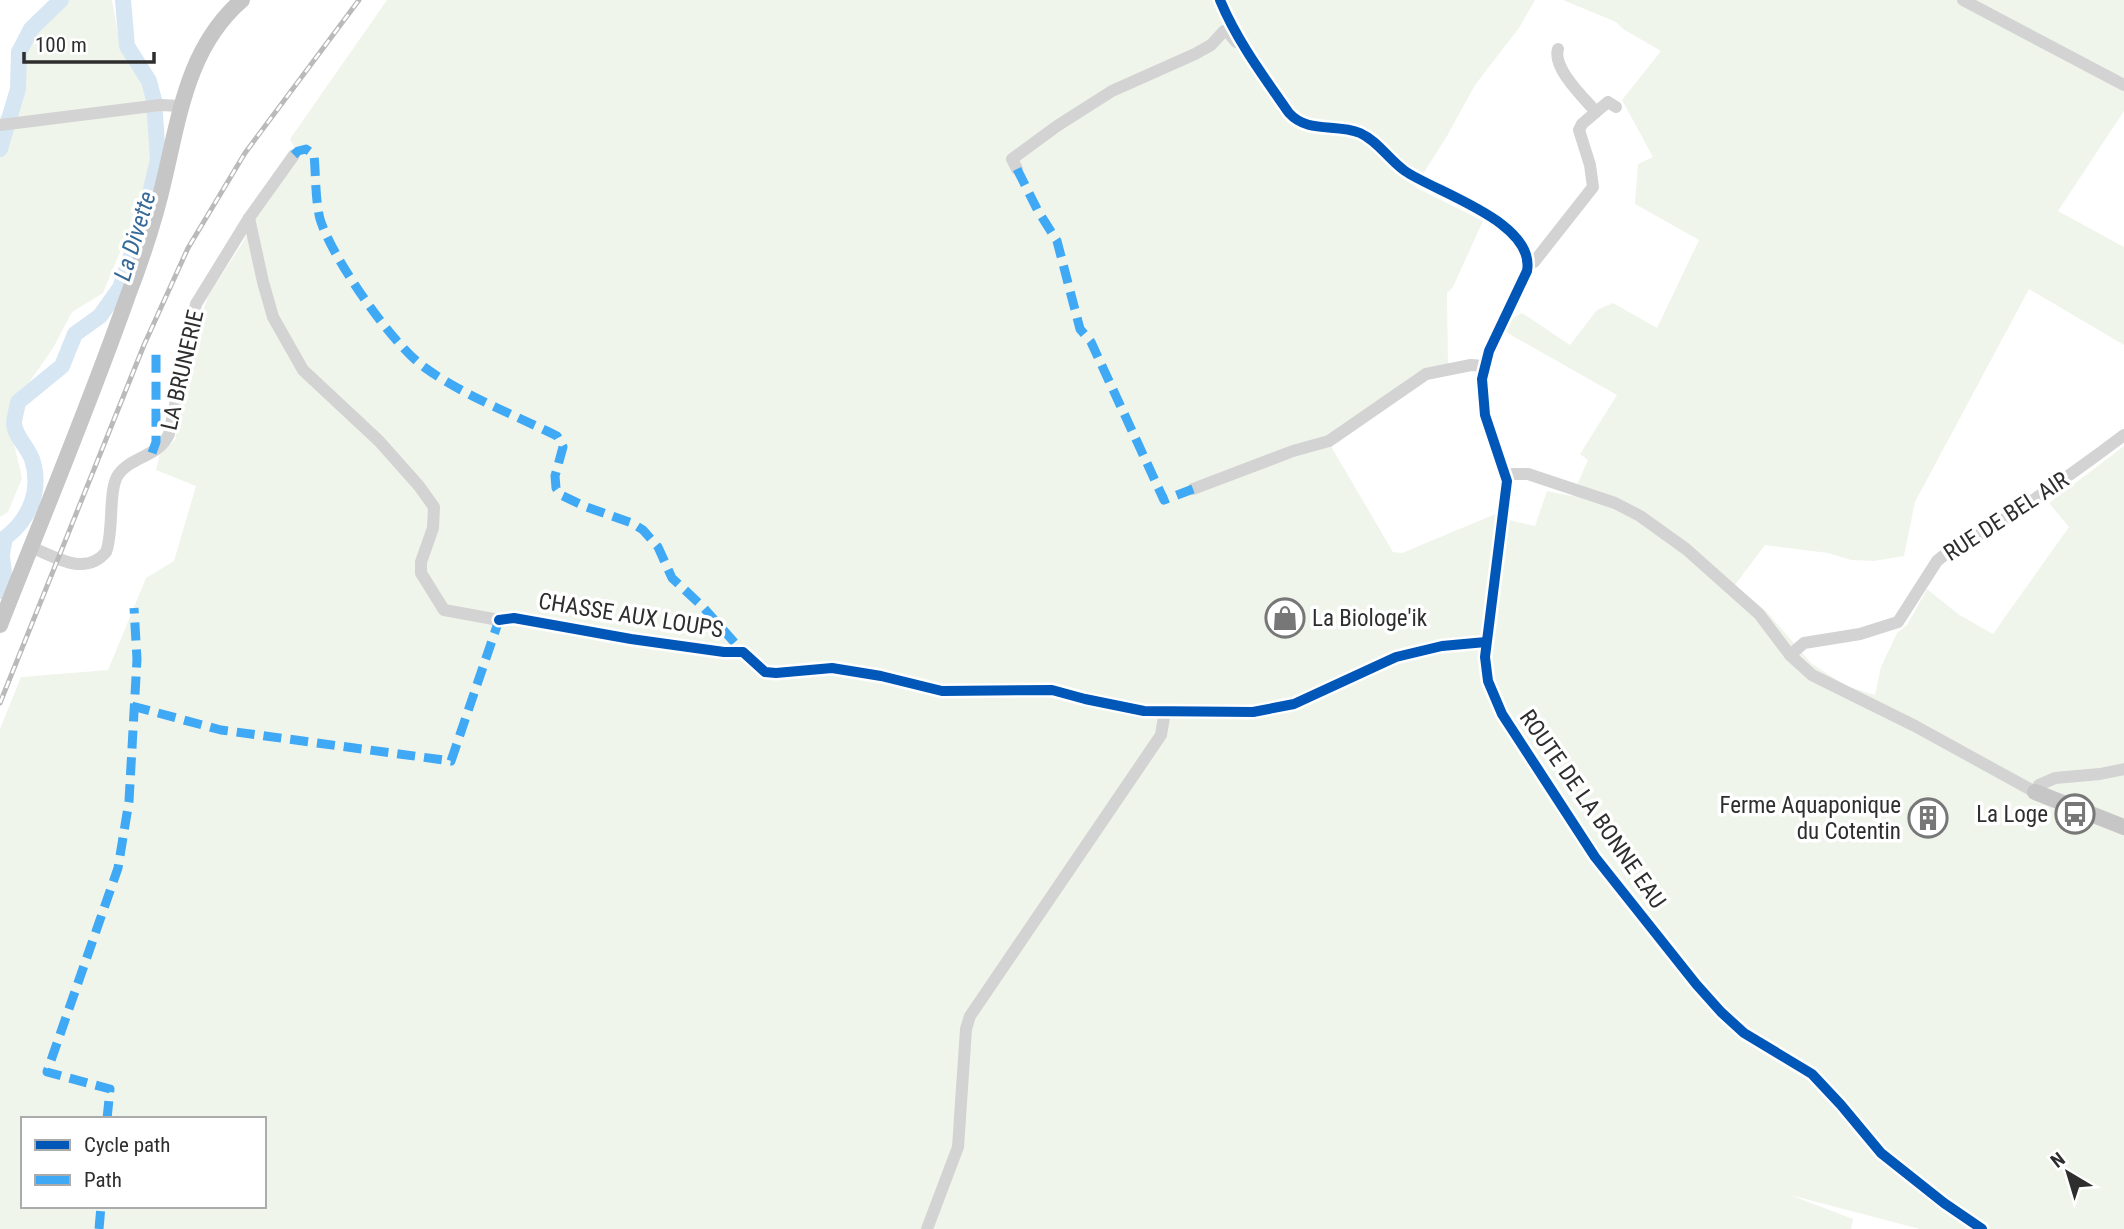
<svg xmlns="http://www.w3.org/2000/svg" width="2124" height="1229" font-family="'Roboto Condensed',sans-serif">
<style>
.green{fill:#f0f5eb;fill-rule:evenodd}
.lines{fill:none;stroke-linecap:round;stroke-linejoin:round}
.river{stroke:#d6e6f3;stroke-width:16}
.minor{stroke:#d3d3d3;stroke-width:12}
.major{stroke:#c6c6c6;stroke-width:16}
.rail-casing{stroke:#bababa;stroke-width:5}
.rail{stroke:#fff;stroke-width:2.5;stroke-dasharray:8;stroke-linecap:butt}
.quiet{stroke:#3fa9f5;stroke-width:9;stroke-dasharray:18 9;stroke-linecap:butt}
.cycleway-casing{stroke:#fff;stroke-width:15}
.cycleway{stroke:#0057b8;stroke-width:10}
.labels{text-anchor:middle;stroke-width:7;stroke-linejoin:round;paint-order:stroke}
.street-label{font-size:23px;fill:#2e2e2e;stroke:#fff}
.poi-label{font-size:23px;fill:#2e2e2e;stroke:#fff;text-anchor:end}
.water-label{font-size:24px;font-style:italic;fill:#366997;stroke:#fff}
</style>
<rect width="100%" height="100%" fill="#fff"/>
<!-- green -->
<g class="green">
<path d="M 66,0 L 112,0 L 121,51 L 144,80 L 155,113 L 151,177 L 103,293 L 72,312 L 53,348 L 7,414 L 22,478 L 8,512 L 0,517 L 0,117 L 13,105 L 25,41 Z"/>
<path d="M 387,0 L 1535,0 L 1519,28 L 1475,85 L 1447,136 L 1415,187 L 1483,221 L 1453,287 L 1447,293 L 1448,364 L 1414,375 L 1330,435 L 1332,448 L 1393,552 L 1402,553 L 1498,513 L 1509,520 L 1535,526 L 1547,491 L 1572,496 L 1588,460 L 1580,454 L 1617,395 L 1504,331 L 1509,320 L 1522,313 L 1570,345 L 1597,310 L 1613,303 L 1657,328 L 1699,240 L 1635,204 L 1638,164 L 1653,157 L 1622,100 L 1661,51 L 1623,29 L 1616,22 L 1563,0 L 2124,0 L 2124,111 L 2058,211 L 2124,247 L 2124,345 L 2029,289 L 1915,502 L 1904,556 L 1874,561 L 1851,560 L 1828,553 L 1765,545 L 1735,585 L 1766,611 L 1811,663 L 1846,686 L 1875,695 L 1881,667 L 1897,633 L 1907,625 L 1927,589 L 1958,614 L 1993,634 L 2069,527 L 2049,503 L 2124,446 L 2124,1229 L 1920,1229 L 1790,1195 L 1853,1219 L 1851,1229 L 0,1229 L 0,729 L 21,677 L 108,670 L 146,578 L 174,561 L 196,486 L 156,470 L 160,454 L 175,440 L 204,308 L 208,296 L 243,242 L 256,215 L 298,154 L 290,139 ZM 23,1119 L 264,1119 L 264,1206 L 23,1206 Z"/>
</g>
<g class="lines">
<!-- river -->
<g class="river">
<path d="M 0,149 L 18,89 L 19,52 L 31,29 L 61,0"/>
<path d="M 0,591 C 7,578 3,570 2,556 C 2,551 4,544 5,538 C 30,519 42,490 32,459 C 28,448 15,436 14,424 C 14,418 17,409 18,402 L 62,366 L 75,334 L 100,316 L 120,288 L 144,218 L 158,160 L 154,100 L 149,81 L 127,46 L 123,0"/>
</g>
<!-- minor -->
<g class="minor">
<path d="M 1220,0 C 1237,41 1264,77 1289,113 C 1308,134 1336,123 1360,133 C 1378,141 1389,160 1405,171 C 1437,193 1536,222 1527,271 L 1489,351 L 1482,379 L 1485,415 L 1507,481 L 1485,657 L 1488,681 L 1502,714 L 1595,857 L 1696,984 L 1721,1012 L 1744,1033 L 1812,1074 L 1841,1105 L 1881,1153 L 1944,1203 L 1982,1229"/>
<path d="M 1963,0 L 2124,85"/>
<path d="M 1596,112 L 1608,102 L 1616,107"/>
<path d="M 0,125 L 160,105 L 181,106"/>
<path d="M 1017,169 L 1012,159 L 1057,126 L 1112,91 L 1195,54 L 1211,45 L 1224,31 L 1227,31 L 1236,42"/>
<path d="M 249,218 L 263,282 L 273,317 L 303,370 L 379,441 L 419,486 L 434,507 L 433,528 L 421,562 L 421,573 L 444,610 L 499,620 L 514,618 L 631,639 L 724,652 L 743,652 L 765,672 L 776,673 L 832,668 L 881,676 L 942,691 L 1052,690 L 1085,699 L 1144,711 L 1253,712 L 1294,704 L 1396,657 L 1442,646 L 1486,642"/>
<path d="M 1529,262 L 1534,262 L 1593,187 L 1590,165 L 1579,130 L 1582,124 L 1596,112 C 1584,98 1552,68 1558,49"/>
<path d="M 1506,474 L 1528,474 L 1615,503 L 1640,516 L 1686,549 L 1759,614 L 1790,655 L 1812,675 L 1915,726 L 2035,792 L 2039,785 L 2055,778 L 2100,774 L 2124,769"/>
<path d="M 1193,489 L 1293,451 L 1329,441 L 1426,374 L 1471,365 L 1484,366"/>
<path d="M 31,547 C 55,557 85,577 106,552 C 114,532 108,490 118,475 C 131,456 159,457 169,434 L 196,304 L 249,218 L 294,155"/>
<path d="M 1790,655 L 1804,643 L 1860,634 L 1898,622 L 1937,561 C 1951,548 1968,542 1984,532 C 2032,502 2079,469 2124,435"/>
<path d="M 927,1229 L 958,1147 L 966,1029 L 970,1016 L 1161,735 L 1165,711"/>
</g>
<!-- major -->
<g class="major">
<path d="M 0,625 C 43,516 88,408 127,298 C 142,259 156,217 165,176 C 180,112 189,46 242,0"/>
<path d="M 2035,792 L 2124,827"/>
</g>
<!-- rail casing -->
<g class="rail-casing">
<path id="rail" d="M 0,703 L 144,345 L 188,248 L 245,153 L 359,0"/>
</g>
<!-- rail -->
<use href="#rail" class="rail"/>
<!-- quiet -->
<g class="quiet">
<path d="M 294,155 L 298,151 L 306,149 L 314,155 C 316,175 315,199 320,219 C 332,258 392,344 424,367 C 464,396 513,414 557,436 L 563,447 L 555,476 L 556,488 L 561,495 L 584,506 L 632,523 L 643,530 L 658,547 L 672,578 L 702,606 L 743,652"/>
<path d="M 1017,169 L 1038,211 L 1057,241 L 1080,329 L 1091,342 L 1164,500 L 1193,489"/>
<path d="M 152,453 L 156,442 L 156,353"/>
<path d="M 132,706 L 221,730 L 451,761 L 499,620"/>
<path d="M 107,1119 L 110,1089 L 47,1072 L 118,868 L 129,801 L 137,659 L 134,608"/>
<path d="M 99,1229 L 101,1206"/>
</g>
<!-- cycleway casing -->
<g class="cycleway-casing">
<g id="cycleway">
<path d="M 1220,0 C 1237,41 1264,77 1289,113 C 1308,134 1336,123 1360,133 C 1378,141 1389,160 1405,171 C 1437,193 1536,222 1527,271 L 1489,351 L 1482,379 L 1485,415 L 1507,481 L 1485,657 L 1488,681 L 1502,714 L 1595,857 L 1696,984 L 1721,1012 L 1744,1033 L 1812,1074 L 1841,1105 L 1881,1153 L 1944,1203 L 1982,1229"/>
<path d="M 499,620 L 514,618 L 631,639 L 724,652 L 743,652 L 765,672 L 776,673 L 832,668 L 881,676 L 942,691 L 1052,690 L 1085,699 L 1144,711 L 1253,712 L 1294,704 L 1396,657 L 1442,646 L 1486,642"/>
</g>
</g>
<!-- cycleway -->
<use href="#cycleway" class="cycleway"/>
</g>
<!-- icons -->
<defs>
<g id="shop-ring" transform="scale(2.0125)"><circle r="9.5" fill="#fff" stroke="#777" stroke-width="1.5"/><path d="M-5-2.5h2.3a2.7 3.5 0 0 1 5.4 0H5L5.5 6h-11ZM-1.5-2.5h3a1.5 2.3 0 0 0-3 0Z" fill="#777"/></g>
<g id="bus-ring" transform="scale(2.0125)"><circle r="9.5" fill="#fff" stroke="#777" stroke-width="1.5"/><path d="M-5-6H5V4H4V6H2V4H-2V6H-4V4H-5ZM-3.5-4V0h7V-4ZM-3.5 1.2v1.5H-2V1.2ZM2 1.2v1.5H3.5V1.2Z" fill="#777"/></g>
<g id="building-ring" transform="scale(2.0125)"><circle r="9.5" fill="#fff" stroke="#777" stroke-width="1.5"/><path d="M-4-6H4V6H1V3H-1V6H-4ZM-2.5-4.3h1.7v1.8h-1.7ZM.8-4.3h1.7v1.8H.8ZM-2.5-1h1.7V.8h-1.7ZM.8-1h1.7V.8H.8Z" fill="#777"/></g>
</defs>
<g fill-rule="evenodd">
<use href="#shop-ring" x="1285" y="618"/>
<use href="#bus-ring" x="2075" y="814"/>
<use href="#building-ring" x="1928" y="818"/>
</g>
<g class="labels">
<!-- street labels -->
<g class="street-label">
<text transform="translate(182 370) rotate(-77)" y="8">LA BRUNERIE</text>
<text transform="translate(2006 516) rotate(-33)" y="8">RUE DE BEL AIR</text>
<text transform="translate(631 615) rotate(9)" y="8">CHASSE AUX LOUPS</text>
<text transform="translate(1593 809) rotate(55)" y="8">ROUTE DE LA BONNE EAU</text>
</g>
<!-- poi labels -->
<g class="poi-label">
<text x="1312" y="626" text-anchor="start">La Biologe'ik</text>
<text x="1901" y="813">Ferme Aquaponique<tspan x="1901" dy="26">du Cotentin</tspan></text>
<text x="2048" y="822">La Loge</text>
</g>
<!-- water labels -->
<g class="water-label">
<text transform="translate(135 236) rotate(-73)" y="8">La Divette</text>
</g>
</g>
<!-- legend -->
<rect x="21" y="1117" width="245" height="91" fill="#ffffff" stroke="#ababab" stroke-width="2"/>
<rect x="35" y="1140" width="35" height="10" fill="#0057b8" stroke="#ababab" stroke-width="2"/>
<text x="84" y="1152" font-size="21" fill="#2e2e2e">Cycle path</text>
<rect x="35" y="1175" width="35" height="10" fill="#3fa9f5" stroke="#ababab" stroke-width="2"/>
<text x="84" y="1187" font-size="21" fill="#2e2e2e">Path</text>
<!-- north arrow -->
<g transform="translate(2068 1173) rotate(322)" stroke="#ffffff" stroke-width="5" paint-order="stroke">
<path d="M0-5L12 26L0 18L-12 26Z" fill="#2e2e2e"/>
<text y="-10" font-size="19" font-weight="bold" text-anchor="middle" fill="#2e2e2e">N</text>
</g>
<!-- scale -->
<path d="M24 52v10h130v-10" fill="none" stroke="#2e2e2e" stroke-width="3.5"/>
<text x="35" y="52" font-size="21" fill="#2e2e2e" stroke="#ffffff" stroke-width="5" paint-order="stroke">100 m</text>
</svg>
